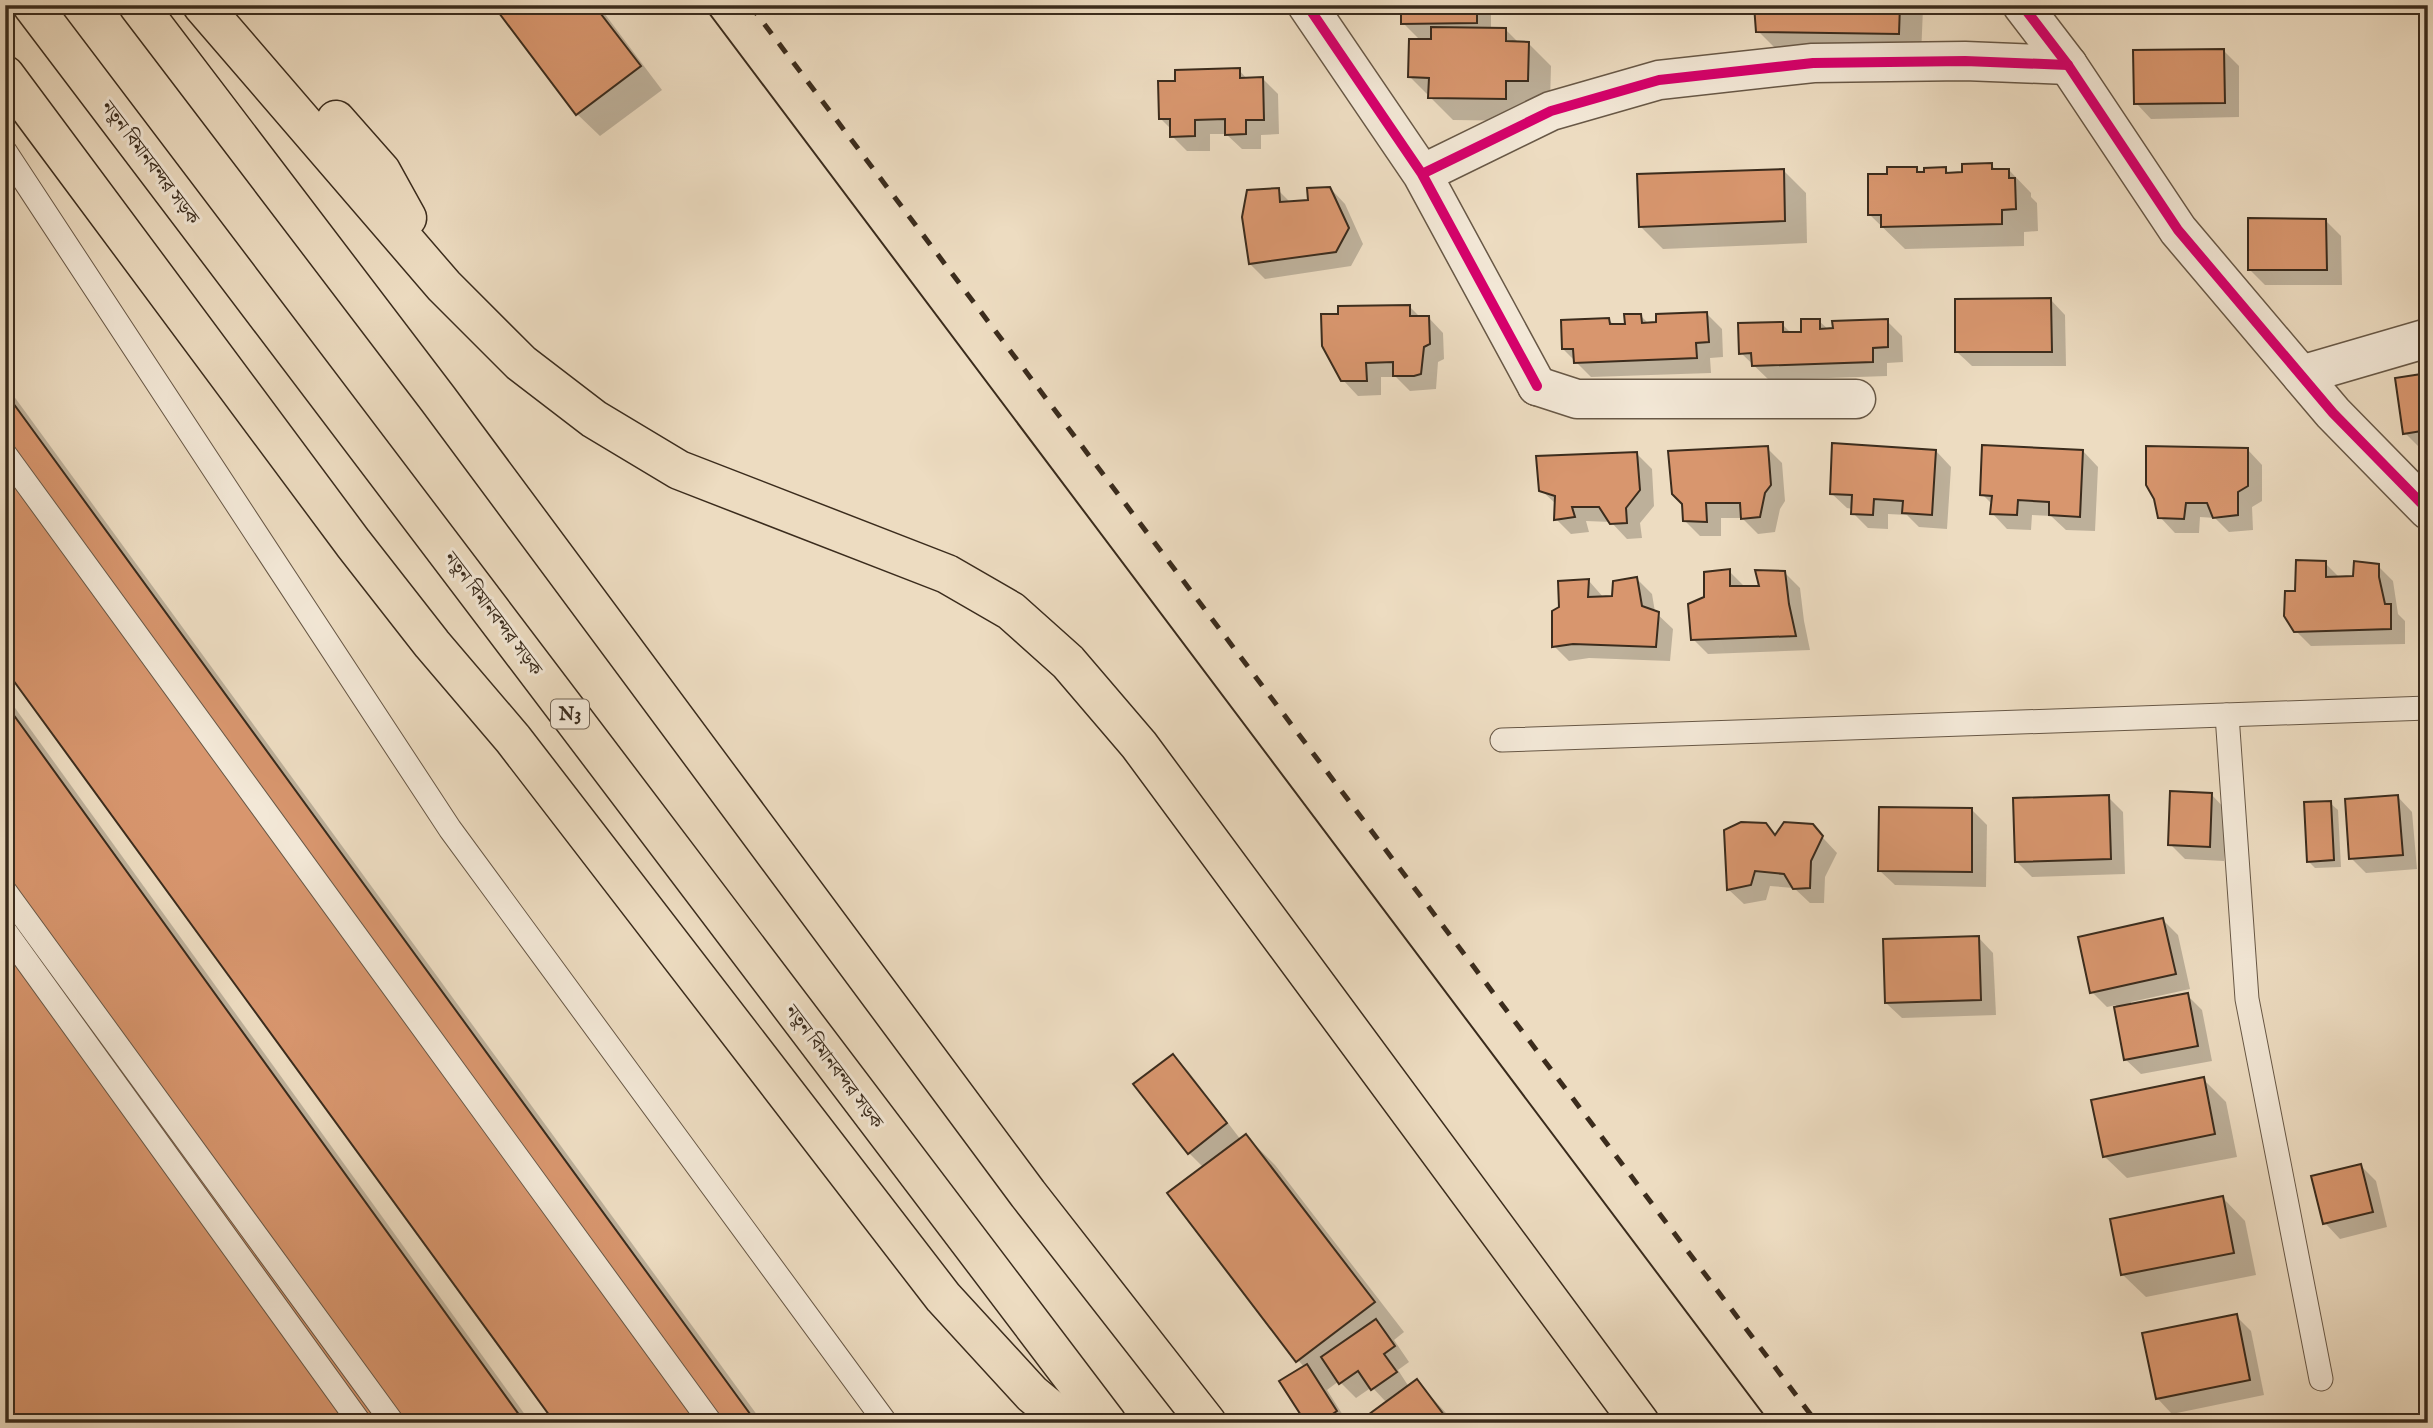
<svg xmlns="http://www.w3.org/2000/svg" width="2433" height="1428" font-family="'IM FELL English','Noto Serif Bengali',serif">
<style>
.shadow{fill:#0003}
.building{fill:#d8966e;stroke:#3b2c1d;stroke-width:2}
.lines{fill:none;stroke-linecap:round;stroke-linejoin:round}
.lane-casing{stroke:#685846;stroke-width:25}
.street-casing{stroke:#685846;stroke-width:41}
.highway-casing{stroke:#3b2c1d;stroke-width:41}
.lane{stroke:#f3e8d7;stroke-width:23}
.street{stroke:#f3e8d7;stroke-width:38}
.highway{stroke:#eddcc1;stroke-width:38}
.tram{stroke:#3b2c1d;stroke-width:2}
.rail{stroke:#3b2c1d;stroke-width:5;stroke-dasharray:12 12;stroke-linecap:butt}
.cycleway-casing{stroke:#f3e8d7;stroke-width:15}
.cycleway{stroke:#d6006c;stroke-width:10}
.labels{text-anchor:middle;stroke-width:6;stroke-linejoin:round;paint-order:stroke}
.shield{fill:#f3e8d7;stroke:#726455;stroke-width:2}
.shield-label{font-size:18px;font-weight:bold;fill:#3b2c1d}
.street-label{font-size:19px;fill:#3b2c1d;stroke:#f3e8d7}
</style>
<rect width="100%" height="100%" fill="#eddcc1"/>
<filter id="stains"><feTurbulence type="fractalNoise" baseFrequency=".00286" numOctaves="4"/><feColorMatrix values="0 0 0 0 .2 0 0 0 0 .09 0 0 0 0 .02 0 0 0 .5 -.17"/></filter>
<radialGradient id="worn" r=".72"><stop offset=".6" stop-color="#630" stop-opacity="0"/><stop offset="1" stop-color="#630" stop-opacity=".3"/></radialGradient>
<!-- shadow -->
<g class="shadow">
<path d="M 504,5 L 598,5 L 662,90 L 600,136 L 577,114 Z"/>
<path d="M 1403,5 L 1491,5 L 1491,30 L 1506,30 L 1519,43 L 1528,43 L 1551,66 L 1550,103 L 1528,121 L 1453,120 L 1410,77 L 1421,41 L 1403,23 Z"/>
<path d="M 1756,5 L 1921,5 L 1923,8 L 1921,56 L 1781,54 L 1758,31 Z"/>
<path d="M 2224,51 L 2239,66 L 2239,117 L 2151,119 L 2136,103 Z"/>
<path d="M 1239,70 L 1248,80 L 1263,79 L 1278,94 L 1279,134 L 1261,135 L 1261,149 L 1242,149 L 1226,134 L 1210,134 L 1210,151 L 1187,151 L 1172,136 L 1172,130 L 1160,118 L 1177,83 Z"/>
<path d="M 1991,165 L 1997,171 L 2009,170 L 2031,193 L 2031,197 L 2037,203 L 2038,231 L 2024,232 L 2024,246 L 1905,249 L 1870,215 L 1889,175 L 1916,169 L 1921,174 L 1945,169 L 1950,174 L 1964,174 Z"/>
<path d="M 1783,170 L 1806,193 L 1807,243 L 1663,249 L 1640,226 Z"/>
<path d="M 1330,188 L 1345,204 L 1363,244 L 1351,266 L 1265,279 L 1250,264 L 1278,190 L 1291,203 L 1310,202 Z"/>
<path d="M 2326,221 L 2341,236 L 2342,285 L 2265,285 L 2250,270 Z"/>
<path d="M 2050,299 L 2065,315 L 2066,366 L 1972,366 L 1956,351 Z"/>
<path d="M 1409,306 L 1421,318 L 1428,317 L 1443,333 L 1444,359 L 1438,362 L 1436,389 L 1410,391 L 1396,377 L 1381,377 L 1381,395 L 1358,396 L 1343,380 L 1340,315 Z"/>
<path d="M 1707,314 L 1722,329 L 1723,357 L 1710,358 L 1711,373 L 1591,377 L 1563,349 L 1609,320 L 1615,326 L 1626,326 L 1640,315 L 1649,324 Z"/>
<path d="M 1819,321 L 1829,330 L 1887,321 L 1902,336 L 1903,362 L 1887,363 L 1887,376 L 1769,380 L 1741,353 L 1782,324 L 1792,334 L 1803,333 Z"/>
<path d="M 5,384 L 763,1423 L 557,1423 L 5,666 Z"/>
<path d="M 2421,429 L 2421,433 L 2428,432 L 2428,456 L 2405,433 Z"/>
<path d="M 1767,448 L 1782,463 L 1785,501 L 1780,509 L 1775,532 L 1758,534 L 1742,518 L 1721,518 L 1721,536 L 1700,536 L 1684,520 Z"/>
<path d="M 2247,449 L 2262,465 L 2262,501 L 2252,507 L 2253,530 L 2229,532 L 2215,518 L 2200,517 L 2199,533 L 2175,533 L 2160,517 Z"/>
<path d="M 1936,451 L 1951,467 L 1947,529 L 1919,527 L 1907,515 L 1888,514 L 1888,529 L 1868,528 L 1853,513 L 1853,509 L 1847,508 L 1831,493 Z"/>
<path d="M 2083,451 L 2098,467 L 2095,531 L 2066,530 L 2051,516 L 2032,515 L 2031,530 L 2007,529 L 1992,513 L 1993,505 L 1982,494 Z"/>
<path d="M 1637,454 L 1652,469 L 1654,506 L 1640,523 L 1642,538 L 1627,539 L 1611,522 L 1586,521 L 1589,532 L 1571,534 L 1556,519 L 1557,505 L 1541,490 Z"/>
<path d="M 2325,563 L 2340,578 L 2355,578 L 2378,566 L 2393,581 L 2398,614 L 2405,621 L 2405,644 L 2311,646 L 2296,631 L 2297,593 Z"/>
<path d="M 1729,571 L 1744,586 L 1761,587 L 1785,573 L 1800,588 L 1804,621 L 1810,650 L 1708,654 L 1693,639 L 1706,598 Z"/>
<path d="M 1637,579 L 1652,594 L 1655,612 L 1673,629 L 1670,661 L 1589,658 L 1569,661 L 1554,646 L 1561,609 L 1589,581 L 1604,598 L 1613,598 Z"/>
<path d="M 5,694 L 531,1423 L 5,1423 Z"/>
<path d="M 2211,794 L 2226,810 L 2224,861 L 2185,859 L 2170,844 Z"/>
<path d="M 2397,796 L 2412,812 L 2417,869 L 2366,873 L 2351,858 Z"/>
<path d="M 2108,797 L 2123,812 L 2125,874 L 2032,877 L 2016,861 Z"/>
<path d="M 2330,803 L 2338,810 L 2341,867 L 2315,868 L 2308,861 Z"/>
<path d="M 1972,810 L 1987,825 L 1986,887 L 1895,885 L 1879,870 Z"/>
<path d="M 1812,826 L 1837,853 L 1825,877 L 1824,903 L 1810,903 L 1794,888 L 1770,886 L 1766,900 L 1744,904 L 1728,889 L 1776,837 Z"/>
<path d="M 2163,920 L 2178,935 L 2190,989 L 2131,1002 L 2131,1005 L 2187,995 L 2202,1010 L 2212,1061 L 2141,1074 L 2125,1059 L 2116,1005 L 2107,1007 L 2092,992 Z"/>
<path d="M 1978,937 L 1993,953 L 1996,1015 L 1902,1018 L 1886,1003 Z"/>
<path d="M 1173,1056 L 1188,1071 L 1241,1140 L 1246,1136 L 1275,1165 L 1404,1332 L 1394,1340 L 1409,1362 L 1398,1370 L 1409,1387 L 1417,1381 L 1455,1423 L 1360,1423 L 1387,1403 L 1372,1387 L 1356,1398 L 1339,1381 L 1327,1390 L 1348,1423 L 1308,1423 L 1305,1368 L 1298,1360 L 1204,1168 L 1189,1153 Z"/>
<path d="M 2203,1079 L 2226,1102 L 2237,1157 L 2127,1178 L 2104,1156 Z"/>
<path d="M 2361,1166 L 2376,1181 L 2387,1227 L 2340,1239 L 2325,1223 Z"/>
<path d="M 2223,1198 L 2245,1221 L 2256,1275 L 2146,1297 L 2123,1275 Z"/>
<path d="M 2236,1316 L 2251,1331 L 2264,1395 L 2172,1414 L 2157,1398 Z"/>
</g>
<!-- building -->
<g class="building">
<path d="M 501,5 L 594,5 L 641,66 L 576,115 L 496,9 Z"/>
<path d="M 1401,5 L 1477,5 L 1477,23 L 1401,24 Z"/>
<path d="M 1754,5 L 1900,5 L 1899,34 L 1756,32 Z"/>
<path d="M 1431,27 L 1506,28 L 1506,41 L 1529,42 L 1528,81 L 1506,81 L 1506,99 L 1428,98 L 1429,78 L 1408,77 L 1409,39 L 1431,39 Z"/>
<path d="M 2224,49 L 2225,103 L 2134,104 L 2133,50 Z"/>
<path d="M 1240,68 L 1240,78 L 1263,77 L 1264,120 L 1246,120 L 1246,134 L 1225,135 L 1225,119 L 1195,120 L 1195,136 L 1170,137 L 1170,119 L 1159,119 L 1158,81 L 1175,81 L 1175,70 Z"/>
<path d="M 1992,163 L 1992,169 L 2009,169 L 2009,178 L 2015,178 L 2016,209 L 2002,210 L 2002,224 L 1881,227 L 1881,215 L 1868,215 L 1868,174 L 1887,174 L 1887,167 L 1917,167 L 1917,172 L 1924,172 L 1924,168 L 1946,167 L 1946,173 L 1962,172 L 1962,164 Z"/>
<path d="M 1784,169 L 1785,221 L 1639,227 L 1637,174 Z"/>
<path d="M 1330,187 L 1349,228 L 1336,252 L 1249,264 L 1242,217 L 1247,190 L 1279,188 L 1280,202 L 1308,200 L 1307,188 Z"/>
<path d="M 2248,218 L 2326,219 L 2327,270 L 2248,270 Z"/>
<path d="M 2051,298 L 2052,352 L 1955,352 L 1955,299 Z"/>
<path d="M 1410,305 L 1410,316 L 1429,316 L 1430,344 L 1424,347 L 1421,374 L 1414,376 L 1393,376 L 1393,362 L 1366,363 L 1367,381 L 1341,381 L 1322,346 L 1321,314 L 1338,314 L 1338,306 Z"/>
<path d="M 1707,312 L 1709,342 L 1696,343 L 1697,358 L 1574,363 L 1573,349 L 1562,349 L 1561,320 L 1609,318 L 1610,324 L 1625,324 L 1624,314 L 1641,314 L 1642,323 L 1656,322 L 1656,314 Z"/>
<path d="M 1801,319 L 1820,319 L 1820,329 L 1833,328 L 1832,321 L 1888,319 L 1888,347 L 1873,348 L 1873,362 L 1752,366 L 1751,353 L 1739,354 L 1738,323 L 1783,322 L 1783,332 L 1801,332 Z"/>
<path d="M 2428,373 L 2428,430 L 2403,434 L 2395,378 Z"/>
<path d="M 5,392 L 753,1418 L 746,1423 L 555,1423 L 5,669 Z"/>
<path d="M 1832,443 L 1936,450 L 1932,515 L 1902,513 L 1903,501 L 1874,499 L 1873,515 L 1851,514 L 1852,495 L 1830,494 Z"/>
<path d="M 1982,445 L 2083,450 L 2080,517 L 2049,515 L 2049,502 L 2018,500 L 2017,515 L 1990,514 L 1992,496 L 1980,495 Z"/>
<path d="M 1768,446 L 1771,485 L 1765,493 L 1760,517 L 1741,519 L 1740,503 L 1706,503 L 1707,522 L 1683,521 L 1682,504 L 1672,494 L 1668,451 Z"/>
<path d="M 2146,446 L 2248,448 L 2248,486 L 2238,492 L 2238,515 L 2213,518 L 2207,503 L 2186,503 L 2184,519 L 2158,518 L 2154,499 L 2146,485 Z"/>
<path d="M 1637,452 L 1640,490 L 1626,508 L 1627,523 L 1610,524 L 1599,507 L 1572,507 L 1575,517 L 1554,520 L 1555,496 L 1539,491 L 1536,456 Z"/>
<path d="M 2296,560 L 2326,561 L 2326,577 L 2353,576 L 2354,561 L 2379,564 L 2379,577 L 2385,604 L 2391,604 L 2391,629 L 2294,632 L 2284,616 L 2285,591 L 2295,591 Z"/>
<path d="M 1730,569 L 1730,586 L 1759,586 L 1755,570 L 1785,571 L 1789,604 L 1796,636 L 1691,640 L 1688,604 L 1704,597 L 1704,572 Z"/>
<path d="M 1637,577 L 1642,606 L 1659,612 L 1656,647 L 1573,644 L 1552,647 L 1552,611 L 1559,607 L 1558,581 L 1589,579 L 1588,597 L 1612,596 L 1613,581 Z"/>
<path d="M 5,703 L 525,1423 L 5,1423 Z"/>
<path d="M 2170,791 L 2212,793 L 2210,847 L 2168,845 Z"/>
<path d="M 2109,795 L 2111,859 L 2015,862 L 2013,798 Z"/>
<path d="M 2398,795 L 2403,855 L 2349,859 L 2345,799 Z"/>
<path d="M 2331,801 L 2334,860 L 2307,862 L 2304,802 Z"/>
<path d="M 1879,807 L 1972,808 L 1972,872 L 1878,871 Z"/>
<path d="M 1741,822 L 1766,823 L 1775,835 L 1784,822 L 1813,824 L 1823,836 L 1811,861 L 1810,888 L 1793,889 L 1784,874 L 1755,871 L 1751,885 L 1727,890 L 1724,830 Z"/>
<path d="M 2163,918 L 2176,974 L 2090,993 L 2078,937 Z"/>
<path d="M 1979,936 L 1981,1000 L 1885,1003 L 1883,939 Z"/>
<path d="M 2188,993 L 2198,1046 L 2124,1060 L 2114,1007 Z"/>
<path d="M 1173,1054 L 1227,1123 L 1188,1154 L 1133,1084 Z"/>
<path d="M 2204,1077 L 2215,1134 L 2103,1157 L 2091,1100 Z"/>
<path d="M 1246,1134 L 1375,1302 L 1296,1362 L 1167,1193 Z"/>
<path d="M 2361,1164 L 2373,1212 L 2323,1224 L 2311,1176 Z"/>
<path d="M 2223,1196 L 2234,1253 L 2121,1275 L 2110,1219 Z"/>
<path d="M 2237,1314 L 2250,1380 L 2156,1399 L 2142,1333 Z"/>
<path d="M 1376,1319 L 1395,1346 L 1384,1354 L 1397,1372 L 1371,1390 L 1358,1371 L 1339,1384 L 1321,1357 Z"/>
<path d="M 1307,1364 L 1337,1411 L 1319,1423 L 1306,1423 L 1279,1381 Z"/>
<path d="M 1417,1379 L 1450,1423 L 1357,1423 Z"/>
</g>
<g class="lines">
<!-- lane casing -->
<g class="lane-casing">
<g id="lane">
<path d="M 5,151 L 450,829 L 886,1423"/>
<path d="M 5,454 L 711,1423"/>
<path d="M 2227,715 L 2247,999 L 2321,1379"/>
<path d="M 1502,740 L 2428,708"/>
<path d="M 5,891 L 393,1423"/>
<path d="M 5,931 L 360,1423"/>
</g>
</g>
<!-- street casing -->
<g class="street-casing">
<g id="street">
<path d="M 1307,5 L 1422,174 L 1537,386 L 1422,174 L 1551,111 L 1659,80 L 1813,63 L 1965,61 L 2068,65"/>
<path d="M 2022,5 L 2068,65 L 2178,230 L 2333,413 L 2428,510"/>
<path d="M 2301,375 L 2428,338"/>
<path d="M 1537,386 L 1577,399 L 1856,399"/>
</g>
</g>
<!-- highway casing -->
<g class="highway-casing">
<g id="highway">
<path d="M 32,5 L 1107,1423"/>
<path d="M 138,5 L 438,399 L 1028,1194 L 1207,1423"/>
<path d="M 202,5 L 444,286 L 521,363 L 594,419 L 679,470 L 947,574 L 1011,611 L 1068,662 L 1139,745 L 1640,1423"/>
<path d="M 5,75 L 353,543 L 432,644 L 513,739 L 943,1297 L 1032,1394 L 1067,1423"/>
<path d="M 336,120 L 381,171 L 407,218"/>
</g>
</g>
<!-- lane -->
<use href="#lane" class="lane"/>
<!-- street -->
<use href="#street" class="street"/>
<!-- highway -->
<use href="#highway" class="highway"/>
<!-- tram -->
<path class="tram" d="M 703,5 L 1770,1423"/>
<!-- rail -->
<path class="rail" d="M 750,5 L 1817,1423"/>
<!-- cycleway casing -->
<g class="cycleway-casing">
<g id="cycleway">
<path d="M 1307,5 L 1422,174 L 1537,386 L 1422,174 L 1551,111 L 1659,80 L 1813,63 L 1965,61 L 2068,65"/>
<path d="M 2022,5 L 2068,65 L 2178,230 L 2333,413 L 2428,510"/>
</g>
</g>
<!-- cycleway -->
<use href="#cycleway" class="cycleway"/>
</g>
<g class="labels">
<!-- shield labels -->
<rect class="shield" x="551" y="699.5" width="38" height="29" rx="5"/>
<g class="shield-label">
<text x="570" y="720">N3</text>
</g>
<!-- street labels -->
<g class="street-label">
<text transform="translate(151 162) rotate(53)" y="7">নতুন বিমানবন্দর সড়ক</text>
<text transform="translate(494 613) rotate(53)" y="7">নতুন বিমানবন্দর সড়ক</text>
<text transform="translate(835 1066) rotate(53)" y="7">নতুন বিমানবন্দর সড়ক</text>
</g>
</g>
<!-- margin -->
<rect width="2433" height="1428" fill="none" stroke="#eddcc1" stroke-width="28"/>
<rect x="7" y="7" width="2419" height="1414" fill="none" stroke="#3b2c1d" stroke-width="3.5"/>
<rect x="14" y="14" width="2405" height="1400" fill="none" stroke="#3b2c1d" stroke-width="2"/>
<rect width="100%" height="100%" filter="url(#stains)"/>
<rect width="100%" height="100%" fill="url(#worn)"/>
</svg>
